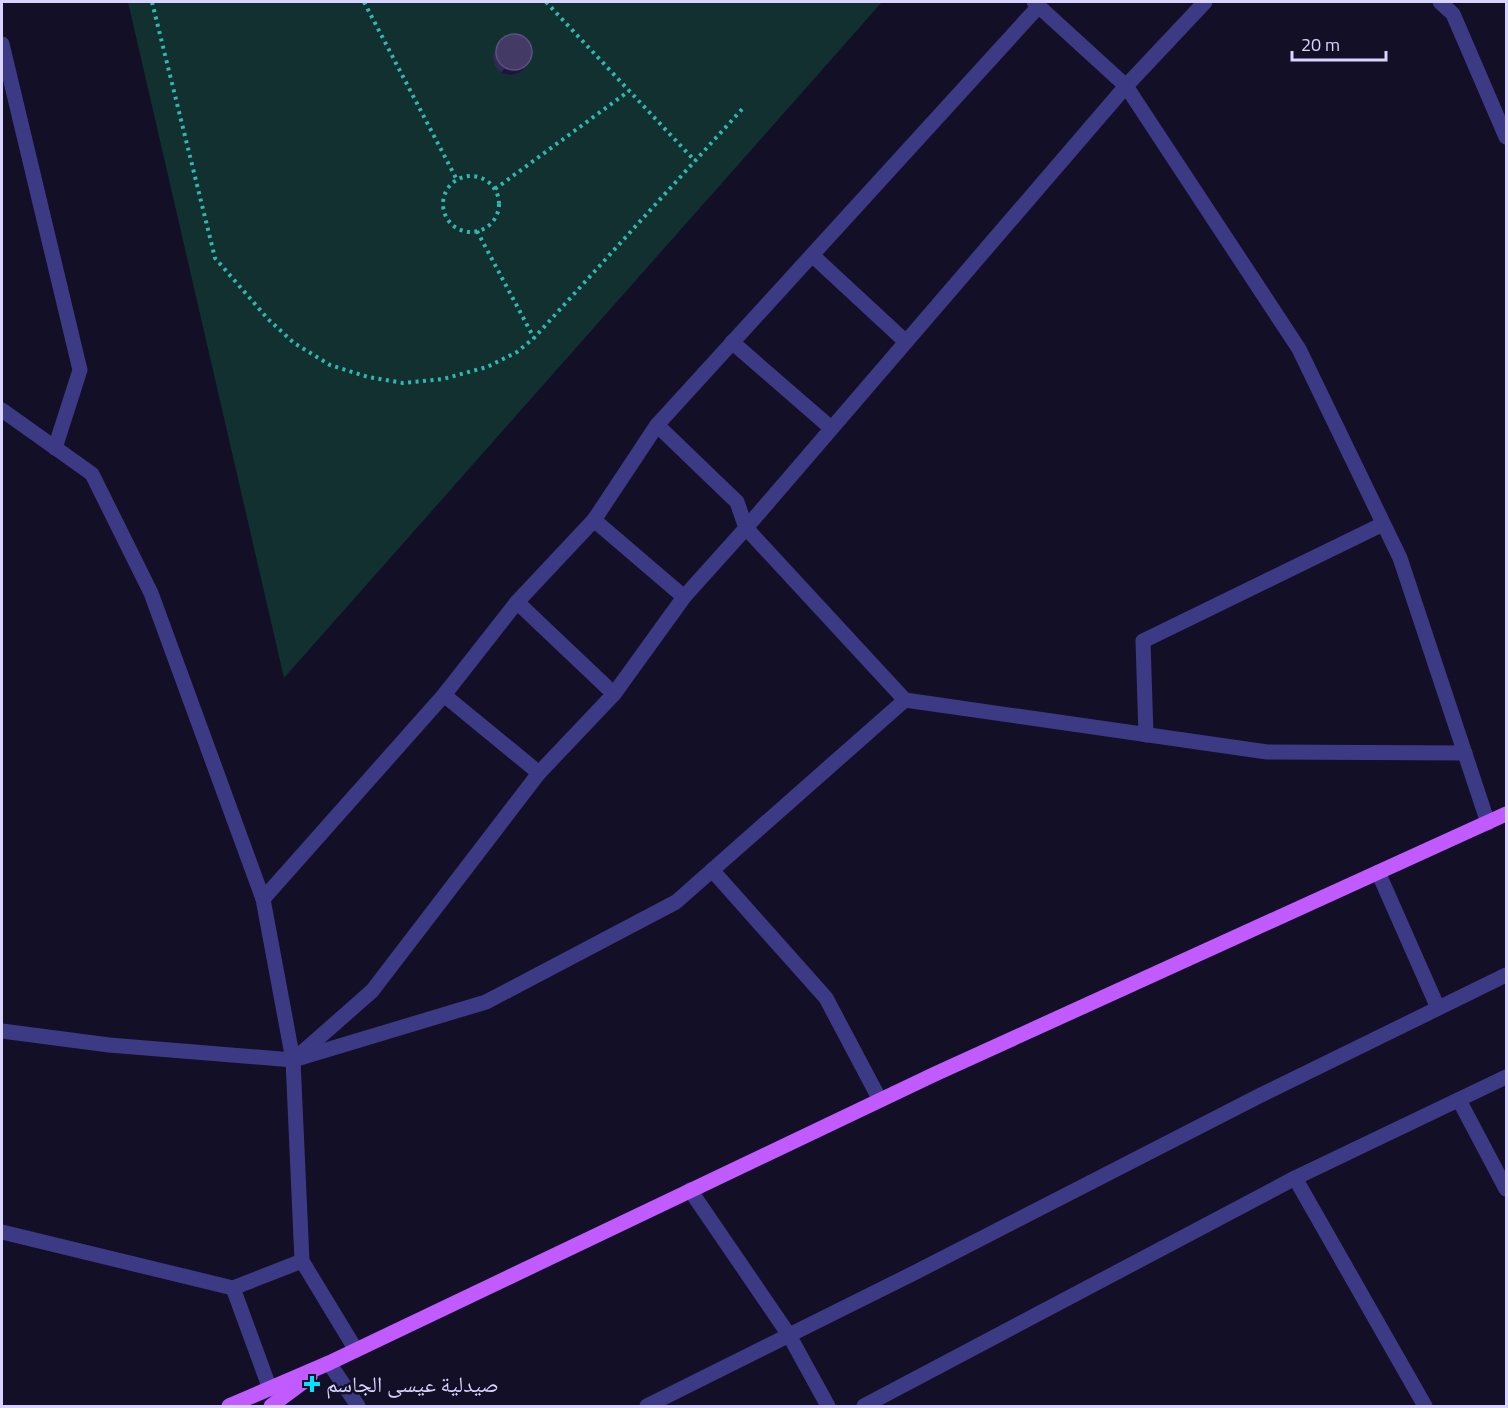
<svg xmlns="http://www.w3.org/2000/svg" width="1508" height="1408" font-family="'Titillium Web','Noto Naskh Arabic',sans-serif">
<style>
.green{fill:#12302f}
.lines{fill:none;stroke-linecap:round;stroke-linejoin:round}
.path{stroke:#2fb8b0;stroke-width:4;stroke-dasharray:3 4.5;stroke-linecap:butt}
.minor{stroke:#3d3a85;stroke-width:15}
.major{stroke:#c25bff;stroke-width:15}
.wall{fill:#312854}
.shaded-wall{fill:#1d163a}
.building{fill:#433a66;stroke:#5a527e;stroke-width:1.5}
.poi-dot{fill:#00e5ff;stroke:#130f26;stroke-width:2}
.labels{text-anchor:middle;stroke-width:5;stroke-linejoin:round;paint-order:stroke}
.poi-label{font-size:22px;fill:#d9d4ff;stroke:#130f26;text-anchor:start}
</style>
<rect width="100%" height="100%" fill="#130f26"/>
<!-- green -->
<path class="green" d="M 128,2 L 882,2 L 284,678 Z"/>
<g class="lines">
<!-- path -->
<g class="path">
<path d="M 152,2 L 215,258 L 268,319 L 294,343 L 330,365 L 368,377 L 403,383 L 443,379 L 487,367 L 517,352 L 534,338 L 744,107"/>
<path d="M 364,2 L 457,180"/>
<path d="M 546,2 L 695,161"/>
<circle cx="471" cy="204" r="28"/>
<path d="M 495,189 L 629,91"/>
<path d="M 477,231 L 534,338"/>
</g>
<!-- minor -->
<g class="minor">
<path d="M 1034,2 L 1126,86 L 1299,349 L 1400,558 L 1488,823"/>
<path d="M 1440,2 L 1453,14 L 1506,137"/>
<path d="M 2,44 L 80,370 L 55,448"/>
<path d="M 812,255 L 906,342"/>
<path d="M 732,342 L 831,428"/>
<path d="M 2,410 L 92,474 L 151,593 L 263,899 L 293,1060 L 302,1261 L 356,1350"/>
<path d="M 657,425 L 737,502 L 746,528 L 905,700"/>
<path d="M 594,520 L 684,597"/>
<path d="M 517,602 L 614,694"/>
<path d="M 444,695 L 539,773"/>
<path d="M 1146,735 L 1143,641 L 1383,524"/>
<path d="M 712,870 L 826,998 L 880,1100"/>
<path d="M 1378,872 L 1438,1008"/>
<path d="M 263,899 L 444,695 L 517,602 L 594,520 L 657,425 L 1039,6"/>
<path d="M 2,1031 L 109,1045 L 293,1060 L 486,1002 L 676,902 L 905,700 L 1267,752 L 1465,753"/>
<path d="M 297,1057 L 372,991 L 539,773 L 614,694 L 684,597 L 746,528 L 1126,86 L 1205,2"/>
<path d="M 1459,1100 L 1506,1189"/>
<path d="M 1295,1178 L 1425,1406"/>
<path d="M 690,1190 L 789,1335 L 828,1406"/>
<path d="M 2,1232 L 233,1288 L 302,1261"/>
<path d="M 233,1288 L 270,1389"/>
<path d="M 329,1363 L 358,1406"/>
<path d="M 647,1406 L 916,1272 L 1259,1096 L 1506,975"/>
<path d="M 864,1406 L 1295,1178 L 1506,1077"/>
</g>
<!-- major -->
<g class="major">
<path d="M 229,1406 L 329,1363 L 935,1074 L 1506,814"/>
<path d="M 271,1406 L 310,1377"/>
</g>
</g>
<!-- wall -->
<path class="wall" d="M 500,43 L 530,62 L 526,67 L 519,73 L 510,75 L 501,73 L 495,66 L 493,57 L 496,48 Z"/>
<!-- shaded-wall -->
<path class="shaded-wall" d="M 530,62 L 526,67 L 519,73 L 510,75 L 501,73 L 505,68 Z"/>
<!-- building -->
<circle class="building" cx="514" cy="52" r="18"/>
<!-- markers -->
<path class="poi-dot" d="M309 1375h6v6h6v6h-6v6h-6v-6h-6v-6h6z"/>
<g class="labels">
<!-- poi labels -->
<g class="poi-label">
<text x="326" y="1392">صيدلية عيسى الجاسم</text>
</g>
</g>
<!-- border -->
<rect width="1508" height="1408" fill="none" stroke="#d9d4ff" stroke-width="6"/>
<!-- scale -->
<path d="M1292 51v9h94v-9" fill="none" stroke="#d9d4ff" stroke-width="3"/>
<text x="1301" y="51" font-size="18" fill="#d9d4ff" stroke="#130f26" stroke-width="4.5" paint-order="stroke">20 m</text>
</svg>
